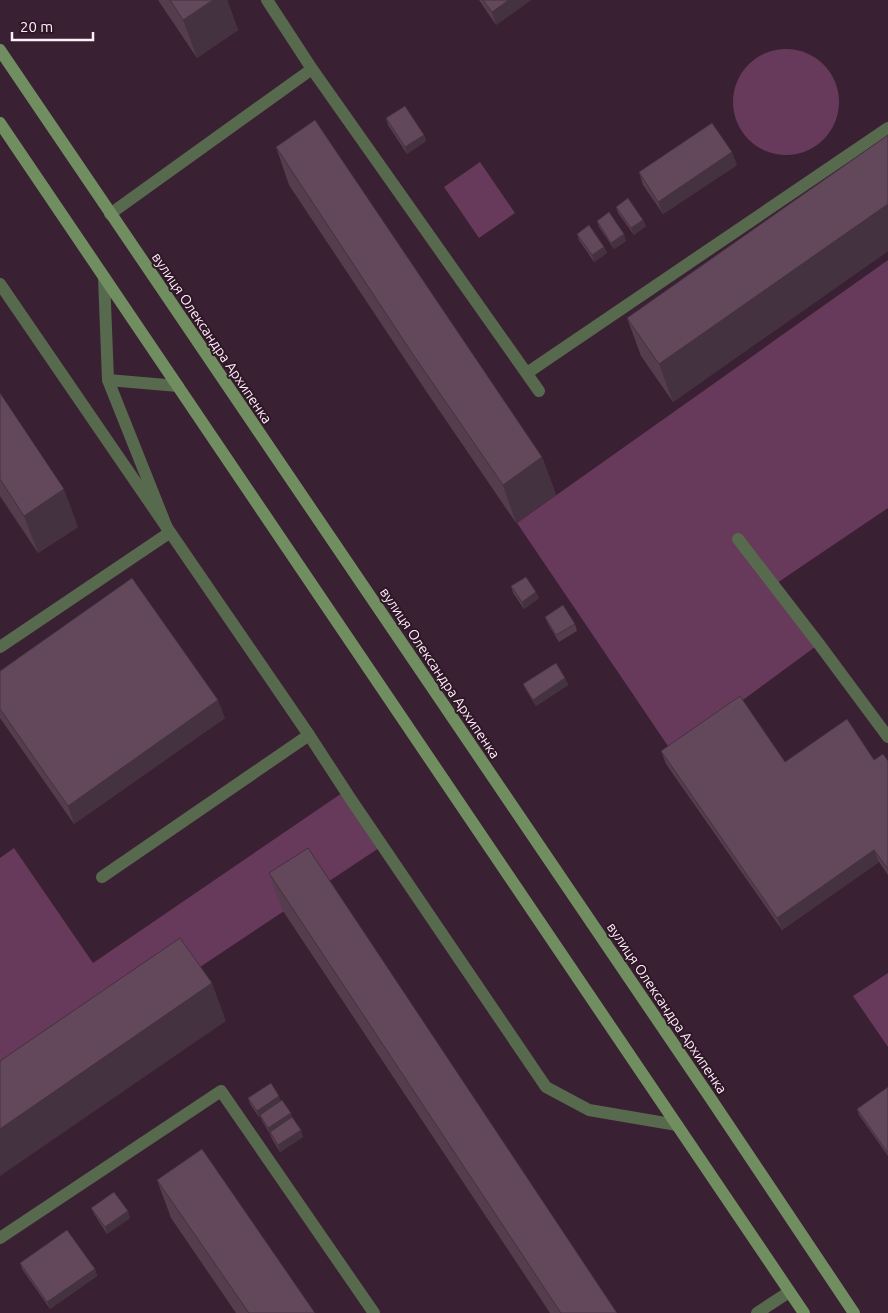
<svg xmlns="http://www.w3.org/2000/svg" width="888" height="1313" font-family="Ubuntu,sans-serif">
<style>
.green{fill:#67395b}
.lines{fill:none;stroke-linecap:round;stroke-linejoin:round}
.lane{stroke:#586a4e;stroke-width:12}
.secondary{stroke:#718e60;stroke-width:12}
.wall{fill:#553d4e}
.shaded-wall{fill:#453240}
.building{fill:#63475b;stroke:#453240}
.labels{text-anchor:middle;stroke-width:4;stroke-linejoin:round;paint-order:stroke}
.street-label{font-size:14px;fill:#fef0f9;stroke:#2f1728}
</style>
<rect width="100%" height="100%" fill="#392032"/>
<!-- green -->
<g class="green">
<circle cx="786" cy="102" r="53"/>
<path d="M 480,162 L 515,213 L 479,238 L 444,187 Z"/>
<path d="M 888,260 L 888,508 L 774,585 L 819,644 L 672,752 L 517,523 Z"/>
<path d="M 345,791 L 382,846 L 0,1100 L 0,858 L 14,848 L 93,963 Z"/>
<path d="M 888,973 L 888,1047 L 853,996 Z"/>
</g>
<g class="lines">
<!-- lane -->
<g class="lane">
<path d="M 267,0 L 312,69 L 539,391"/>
<path d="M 110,214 L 312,69"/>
<path d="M 0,284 L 309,735 L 350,798 L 546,1087 L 589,1110 L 677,1125"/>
<path d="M 527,373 L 888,128"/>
<path d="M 108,380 L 178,386"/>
<path d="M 738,539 L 819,644 L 888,737"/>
<path d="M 0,647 L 169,533 L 108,380 L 104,277"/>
<path d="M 102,877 L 309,735"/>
<path d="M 0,1238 L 221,1091 L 374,1313"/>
<path d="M 757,1313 L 789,1292"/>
</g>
<!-- secondary -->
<g class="secondary">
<path d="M 0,50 L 711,1099 L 854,1313"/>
<path d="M 0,123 L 804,1313"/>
</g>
</g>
<!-- wall -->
<g class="wall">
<path d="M 158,0 L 227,0 L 238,30 L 197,58 Z"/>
<path d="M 479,0 L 531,0 L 496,25 Z"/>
<path d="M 386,118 L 424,135 L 426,141 L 407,154 L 388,125 Z"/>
<path d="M 888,135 L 888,251 L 673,402 L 641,356 L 627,318 Z"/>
<path d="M 276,147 L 542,457 L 556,495 L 516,523 L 426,391 L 289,185 Z"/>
<path d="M 737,165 L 663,214 L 643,185 L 639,172 Z"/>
<path d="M 616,207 L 643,220 L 646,226 L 634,235 L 618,213 Z"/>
<path d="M 597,221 L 626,241 L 614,249 L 599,227 Z"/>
<path d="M 577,234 L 604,247 L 607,253 L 594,262 L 579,240 Z"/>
<path d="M 0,393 L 78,527 L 38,553 L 0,496 Z"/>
<path d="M 511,586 L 539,598 L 524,609 L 513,593 Z"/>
<path d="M 545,617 L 575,624 L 577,631 L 559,642 L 548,624 Z"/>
<path d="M 0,671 L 225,718 L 74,824 L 0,718 Z"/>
<path d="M 565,678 L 568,685 L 536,706 L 526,690 L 523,684 Z"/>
<path d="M 661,751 L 785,762 L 874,760 L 888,761 L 888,875 L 879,862 L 782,930 L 666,764 Z"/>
<path d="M 269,873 L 617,1313 L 550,1313 L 283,911 Z"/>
<path d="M 888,1087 L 888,1156 L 859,1115 L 857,1109 Z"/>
<path d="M 248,1098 L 281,1101 L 293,1118 L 303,1137 L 280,1152 L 272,1139 L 270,1134 L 262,1121 L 260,1116 L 259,1117 L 250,1104 Z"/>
<path d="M 157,1180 L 315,1313 L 236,1313 L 171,1218 Z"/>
<path d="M 91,1208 L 130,1218 L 107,1234 L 94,1214 Z"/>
<path d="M 20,1263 L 95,1269 L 97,1276 L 50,1309 L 22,1269 Z"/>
</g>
<!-- shaded-wall -->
<g class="shaded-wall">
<path d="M 213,0 L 227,0 L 238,30 L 197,58 L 183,20 Z"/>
<path d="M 509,0 L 531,0 L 496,25 L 492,12 Z"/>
<path d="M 424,135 L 426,141 L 407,154 L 405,147 Z"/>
<path d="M 732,152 L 737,165 L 663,214 L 658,202 Z"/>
<path d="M 888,204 L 888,251 L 673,402 L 659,364 Z"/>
<path d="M 643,220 L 646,226 L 634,235 L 631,228 Z"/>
<path d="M 624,234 L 626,241 L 614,249 L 611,243 Z"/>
<path d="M 604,247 L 607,253 L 594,262 L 592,255 Z"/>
<path d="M 542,457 L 556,495 L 516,523 L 503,485 Z"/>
<path d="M 64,489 L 78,527 L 38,553 L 24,516 Z"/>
<path d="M 536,592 L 539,598 L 524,609 L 522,602 Z"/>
<path d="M 565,678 L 568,685 L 536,706 L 533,700 Z"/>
<path d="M 218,700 L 225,718 L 74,824 L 68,806 Z"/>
<path d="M 874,850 L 879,862 L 782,930 L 777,918 Z"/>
<path d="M 212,983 L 226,1021 L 0,1176 L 0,1129 Z"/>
<path d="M 279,1096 L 282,1102 L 259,1117 L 257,1111 Z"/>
<path d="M 291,1113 L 293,1119 L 270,1134 L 268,1128 Z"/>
<path d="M 301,1130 L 303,1137 L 280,1152 L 278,1145 Z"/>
<path d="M 128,1211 L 130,1218 L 107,1234 L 105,1227 Z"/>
<path d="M 95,1269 L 97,1276 L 50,1309 L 47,1302 Z"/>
</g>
<!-- building -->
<g class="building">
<path d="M 170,0 L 213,0 L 183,20 Z"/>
<path d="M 483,0 L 509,0 L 492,12 Z"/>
<path d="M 405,106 L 424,135 L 405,147 L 386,118 Z"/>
<path d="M 315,120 L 542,457 L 503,485 L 412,353 L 276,147 Z"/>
<path d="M 712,123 L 732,152 L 658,202 L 639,172 Z"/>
<path d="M 888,135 L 888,204 L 659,364 L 627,318 Z"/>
<path d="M 628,198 L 643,220 L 631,228 L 616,207 Z"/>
<path d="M 609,212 L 624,234 L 611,243 L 597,221 Z"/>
<path d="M 589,225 L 604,247 L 592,255 L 577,234 Z"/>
<path d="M 0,393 L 64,489 L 24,516 L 0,479 Z"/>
<path d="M 526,577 L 536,592 L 522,602 L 511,586 Z"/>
<path d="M 132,578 L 218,700 L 68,806 L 0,709 L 0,671 Z"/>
<path d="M 563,605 L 575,624 L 556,635 L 545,617 Z"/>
<path d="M 556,663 L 565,678 L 533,700 L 523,684 Z"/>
<path d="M 740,696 L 785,762 L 847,719 L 874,760 L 883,754 L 888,761 L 888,869 L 874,850 L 777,918 L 661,751 Z"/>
<path d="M 308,848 L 617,1313 L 561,1313 L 269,873 Z"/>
<path d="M 180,938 L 212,983 L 0,1129 L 0,1061 Z"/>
<path d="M 271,1083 L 279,1096 L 257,1111 L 248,1098 Z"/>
<path d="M 888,1087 L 888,1153 L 857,1109 Z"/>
<path d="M 282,1100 L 291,1113 L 268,1128 L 260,1115 Z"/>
<path d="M 292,1117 L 301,1130 L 278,1145 L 270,1132 Z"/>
<path d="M 202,1149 L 315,1313 L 249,1313 L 157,1180 Z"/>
<path d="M 114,1192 L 128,1211 L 105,1227 L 91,1208 Z"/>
<path d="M 67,1230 L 95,1269 L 47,1302 L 20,1263 Z"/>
</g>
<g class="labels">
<!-- street labels -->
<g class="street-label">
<text transform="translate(212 338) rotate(56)" y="5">вулиця Олександра Архипенка</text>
<text transform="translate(440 673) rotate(56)" y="5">вулиця Олександра Архипенка</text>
<text transform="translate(667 1008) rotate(56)" y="5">вулиця Олександра Архипенка</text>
</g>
</g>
<!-- scale -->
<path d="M12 32v8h81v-8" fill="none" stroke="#fef0f9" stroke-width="2.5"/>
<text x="20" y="32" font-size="15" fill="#fef0f9" stroke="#2f1728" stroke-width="4" paint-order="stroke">20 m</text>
</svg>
